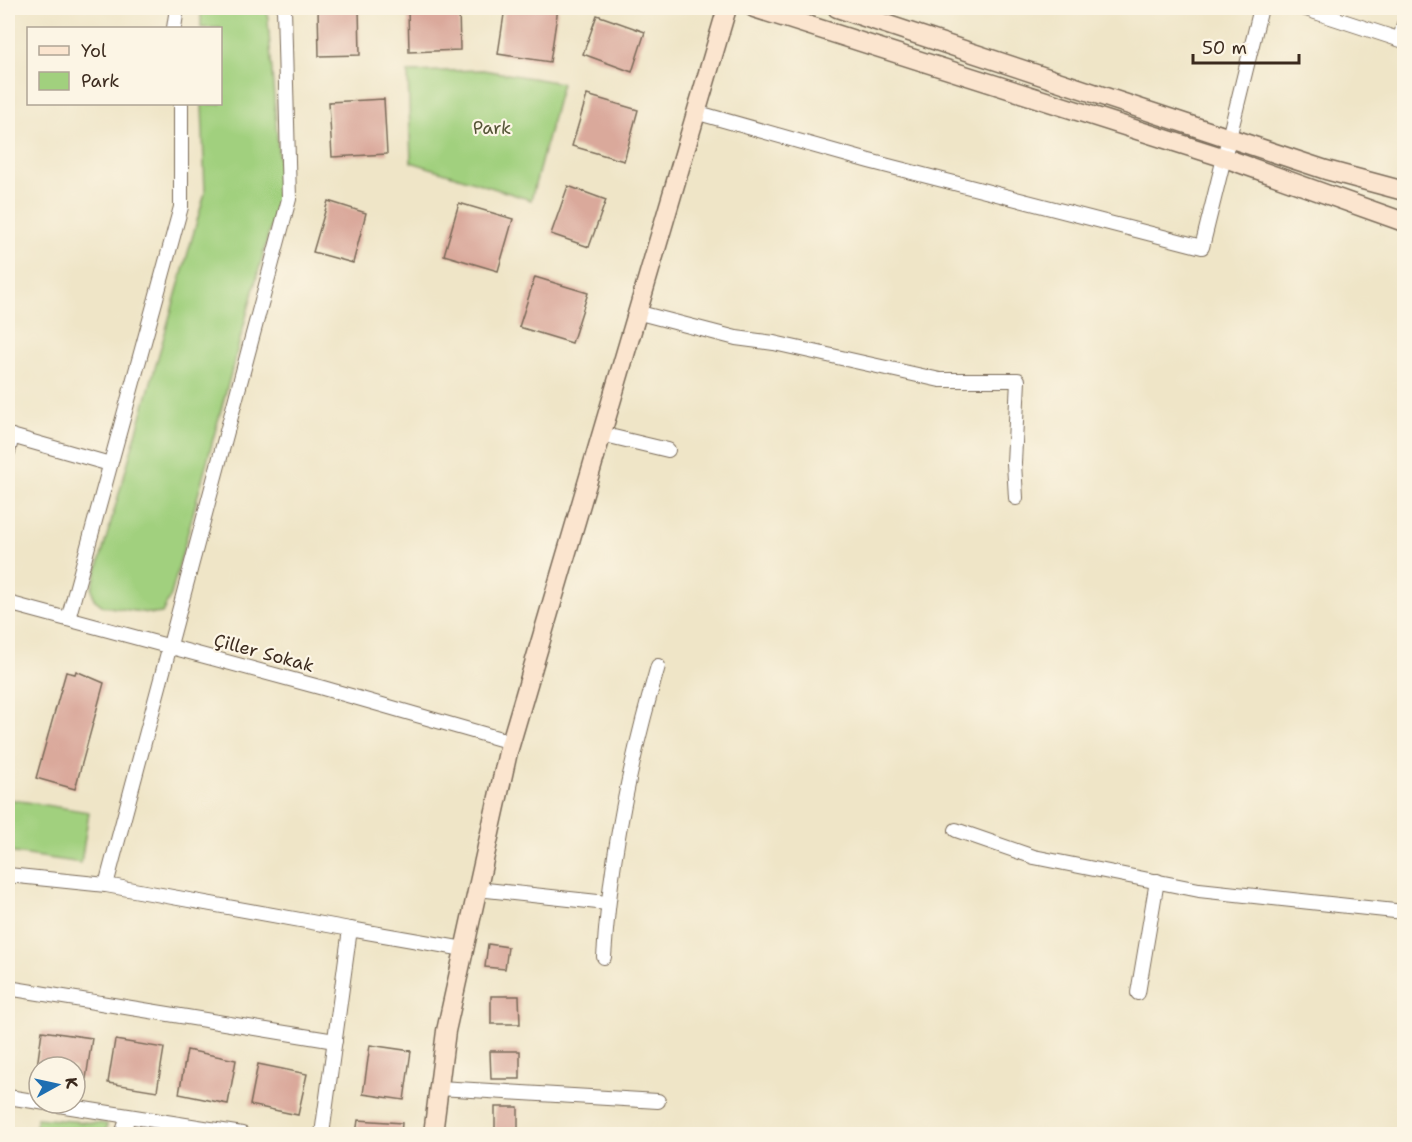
<svg xmlns="http://www.w3.org/2000/svg" width="1412" height="1142" font-family="'Shantell Sans',sans-serif">
<style>
.green{fill:#a1d07e;stroke:#6e7d4e;stroke-width:1.5}
.building{fill:#daa99b}
.lines{fill:none;stroke-linecap:round;stroke-linejoin:round}
.street-casing{stroke:#7a6b59;stroke-width:16}
.secondary-casing{stroke:#7a6b59;stroke-width:21}
.street{stroke:#fff;stroke-width:14}
.secondary{stroke:#fbe5cf;stroke-width:18}
.labels{text-anchor:middle;stroke-width:4.5;stroke-linejoin:round;paint-order:stroke}
.park-label{font-size:18px;fill:#545436;stroke:#fcf5e5}
.street-label{font-size:18px;fill:#3b2a1e;stroke:#fcf5e5}
</style>
<rect width="100%" height="100%" fill="#fcf5e5"/>
<filter id="ink" filterUnits="userSpaceOnUse"><feTurbulence type="fractalNoise" baseFrequency=".0167" numOctaves="2"/><feDisplacementMap in="SourceGraphic" scale="12" xChannelSelector="R" yChannelSelector="G"/><feConvolveMatrix kernelMatrix="1 2 1 2 8 2 1 2 1" color-interpolation-filters="sRGB"/></filter>
<filter id="wash" filterUnits="userSpaceOnUse"><feTurbulence type="fractalNoise" baseFrequency=".008" numOctaves="4" result="noise"/><feDisplacementMap in="SourceGraphic" scale="24" xChannelSelector="R" yChannelSelector="G"/><feGaussianBlur stdDeviation="1.35" result="paint"/><feColorMatrix in="noise" values="0 0 0 0 0 0 0 0 0 0 0 0 0 0 0 0 0 1.4 0 .05"/><feComposite in="paint" operator="in"/></filter>
<g filter="url(#wash)">
<rect width="100%" height="100%" fill="#efe5c7"/>
<!-- green -->
<g class="green">
<path d="M 201,8 L 267,8 L 281,188 L 171,595 L 162,613 L 154,614 L 103,606 L 94,599 L 92,588 L 205,193 L 202,104 L 220,104 L 220,28 L 201,28 Z"/>
<path d="M 483,70 L 562,83 L 531,200 L 411,162 L 408,72 Z"/>
<path d="M 8,799 L 89,812 L 81,863 L 8,852 Z"/>
<path d="M 37,1118 L 107,1124 L 106,1134 L 35,1134 Z"/>
</g>
<g id="blocks">
<!-- building -->
<g class="building">
<path d="M 318,8 L 359,8 L 360,55 L 319,56 Z"/>
<path d="M 408,8 L 459,8 L 460,50 L 409,52 Z"/>
<path d="M 505,8 L 558,8 L 550,62 L 498,54 Z"/>
<path d="M 597,15 L 645,32 L 632,72 L 583,54 Z"/>
<path d="M 587,95 L 638,110 L 624,161 L 572,146 Z"/>
<path d="M 384,99 L 387,154 L 332,157 L 329,102 Z"/>
<path d="M 568,186 L 606,200 L 589,247 L 551,234 Z"/>
<path d="M 328,201 L 366,213 L 353,263 L 313,252 Z"/>
<path d="M 459,203 L 513,219 L 498,271 L 444,255 Z"/>
<path d="M 535,277 L 588,293 L 572,343 L 519,327 Z"/>
<path d="M 76,671 L 104,683 L 75,789 L 36,778 L 66,672 L 75,674 Z"/>
<path d="M 488,944 L 508,947 L 505,969 L 485,967 Z"/>
<path d="M 491,996 L 519,996 L 520,1024 L 491,1024 Z"/>
<path d="M 42,1031 L 92,1038 L 86,1079 L 75,1078 L 75,1067 L 37,1067 Z"/>
<path d="M 115,1040 L 164,1048 L 157,1091 L 108,1083 Z"/>
<path d="M 370,1045 L 411,1051 L 404,1100 L 363,1094 Z"/>
<path d="M 187,1050 L 236,1060 L 228,1104 L 179,1094 Z"/>
<path d="M 490,1051 L 520,1051 L 520,1079 L 491,1079 Z"/>
<path d="M 258,1064 L 307,1074 L 298,1115 L 250,1105 Z"/>
<rect x="495" y="1107" width="23" height="27"/>
<path d="M 358,1120 L 402,1123 L 401,1134 L 356,1134 Z"/>
</g>
</g>
</g>
<g filter="url(#ink)">
<use href="#blocks" fill-opacity="0" stroke="#7a6b59" stroke-width="1.5"/>
<g class="lines">
<!-- street casing -->
<g class="street-casing">
<g id="street">
<path d="M 1303,8 L 1404,41"/>
<path d="M 174,28 L 177,8"/>
<path d="M 1400,39 L 1404,24"/>
<path d="M 695,112 L 869,161 L 1202,247 L 1261,8"/>
<path d="M 636,312 L 736,338 L 774,343 L 940,380 L 1018,380 L 1014,463 L 1016,498"/>
<path d="M 601,434 L 668,450"/>
<path d="M 8,435 L 110,464"/>
<path d="M 8,452 L 12,436"/>
<path d="M 8,603 L 323,688 L 511,742"/>
<path d="M 68,619 L 181,207 L 181,104"/>
<path d="M 956,830 L 1034,857 L 1199,890 L 1404,912"/>
<path d="M 8,875 L 106,885 L 350,929"/>
<path d="M 106,885 L 289,199 L 284,8"/>
<path d="M 477,889 L 607,903"/>
<path d="M 604,957 C 610,859 630,761 658,666"/>
<path d="M 8,988 L 335,1041"/>
<path d="M 1138,993 L 1157,881"/>
<path d="M 439,1088 L 658,1101"/>
<path d="M 8,1097 L 242,1134"/>
<path d="M 122,1134 L 128,1117"/>
<path d="M 322,1134 L 350,929 L 464,949"/>
</g>
</g>
<!-- secondary casing -->
<g class="secondary-casing">
<g id="secondary">
<path d="M 754,8 L 1225,158 L 1404,222"/>
<path d="M 837,8 L 1326,170 L 1404,191"/>
<path d="M 433,1134 L 446,1031 L 508,752 L 727,8"/>
</g>
</g>
<!-- street -->
<use href="#street" class="street"/>
<!-- secondary -->
<use href="#secondary" class="secondary"/>
</g>
</g>
<g class="labels">
<!-- park labels -->
<g class="park-label">
<text x="492" y="134">Park</text>
</g>
<!-- street labels -->
<g class="street-label">
<text transform="translate(264 653) rotate(15)" y="6">Çiller Sokak</text>
</g>
</g>
<!-- margin -->
<rect width="1412" height="1142" fill="none" stroke="#fcf5e5" stroke-width="30"/>
<!-- legend -->
<rect x="27" y="27" width="195" height="78" fill="#fcf5e5" stroke="#afa495" stroke-width="1.5"/>
<rect x="39" y="46" width="30" height="9" fill="#fbe5cf" stroke="#afa495" stroke-width="1.5"/>
<text x="81" y="57" font-size="18" fill="#3b2a1e">Yol</text>
<rect x="39" y="72" width="30" height="18" fill="#a1d07e" stroke="#afa495" stroke-width="1.5"/>
<text x="81" y="87" font-size="18" fill="#3b2a1e">Park</text>
<!-- north arrow -->
<g transform="translate(57 1085) rotate(82)"><circle r="28" fill="#fcf5e5" stroke="#afa495" stroke-width="1.5"/>
<path d="M0-4.5L10 22L0 15L-10 22Z" fill="#1f6fb2"/>
<text y="-9" font-size="16" font-weight="bold" text-anchor="middle" fill="#3b2a1e">K</text>
</g>
<!-- scale -->
<path d="M1193 54v9h106v-9" fill="none" stroke="#3b2a1e" stroke-width="3"/>
<text x="1202" y="54" font-size="18" fill="#3b2a1e" stroke="#fcf5e5" stroke-width="4.5" paint-order="stroke">50 m</text>
</svg>
